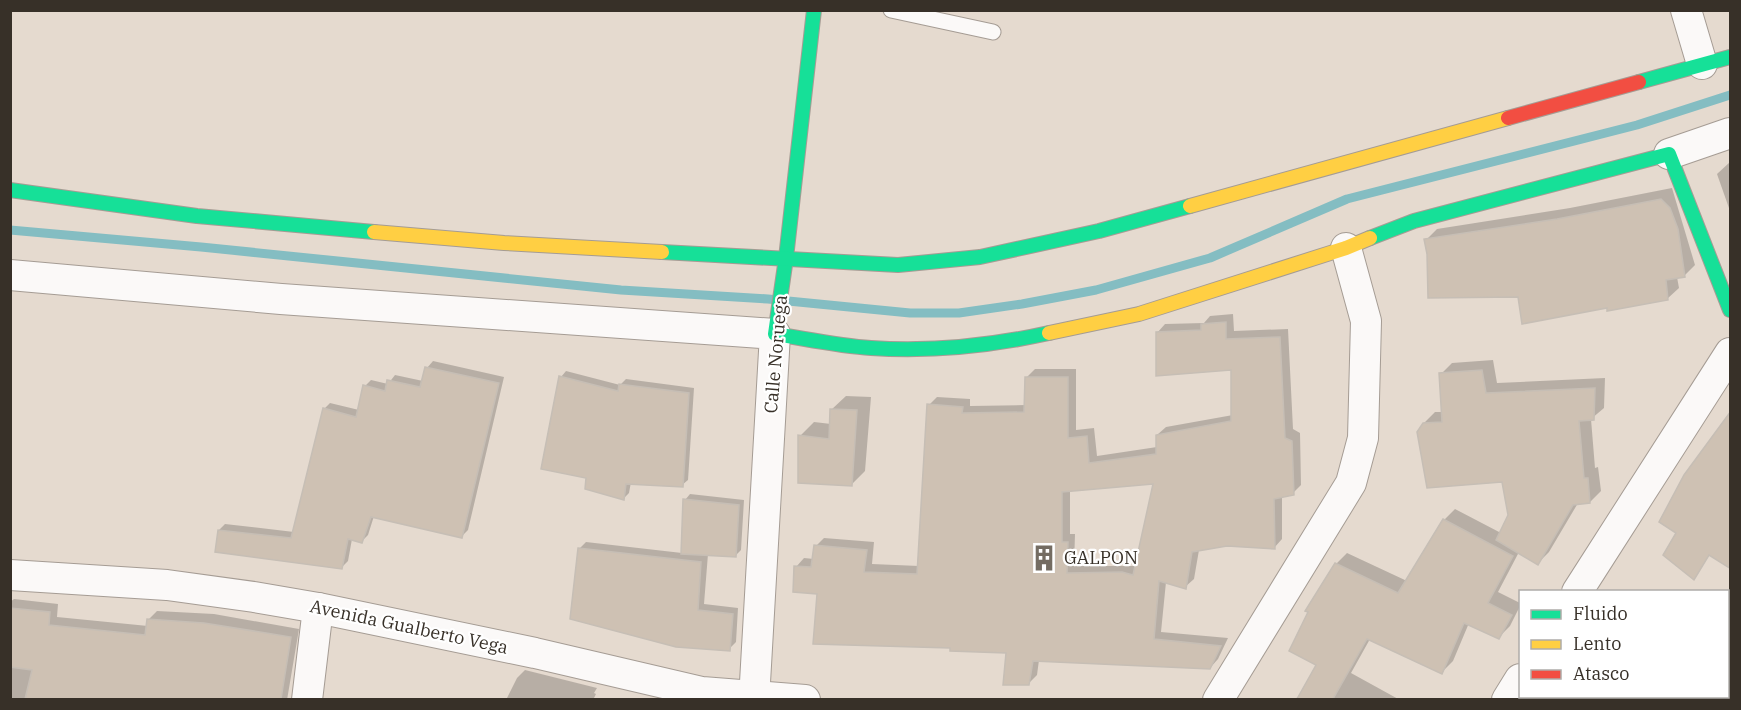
<svg xmlns="http://www.w3.org/2000/svg" width="1741" height="710" font-family="'IBM Plex Serif',serif">
<style>
.shadow{fill:#0003;fill-rule:evenodd}
.lines{fill:none;stroke-linecap:round;stroke-linejoin:round}
.stream{stroke:#84bdc2;stroke-width:9}
.building{fill:#cec1b3;stroke:#c6beb5;stroke-width:1.5;fill-rule:evenodd}
.lane-casing{stroke:#a59c94;stroke-width:17}
.street-casing{stroke:#a59c94;stroke-width:32}
.fast-casing{stroke:#a59c94;stroke-width:16}
.slow-casing{stroke:#a59c94;stroke-width:16}
.jam-casing{stroke:#a59c94;stroke-width:16}
.lane{stroke:#fbf9f8;stroke-width:15}
.street{stroke:#fbf9f8;stroke-width:30}
.fast{stroke:#16e098;stroke-width:14}
.slow{stroke:#ffcf43;stroke-width:14}
.jam{stroke:#f24e42;stroke-width:14}
.labels{text-anchor:middle;stroke-width:4.5;stroke-linejoin:round;paint-order:stroke}
.street-label{font-size:18px;fill:#373028;stroke:#fff}
.poi-label{font-size:18px;fill:#373028;stroke:#fff;text-anchor:start}
</style>
<rect width="100%" height="100%" fill="#e5dacf"/>
<!-- shadow -->
<g class="shadow">
<path d="M 1730,162 L 1730,211 L 1717,174 Z"/>
<path d="M 1672,188 L 1695,265 L 1684,276 L 1677,277 L 1679,288 L 1667,299 L 1608,307 L 1519,295 L 1429,254 L 1426,240 L 1437,229 L 1570,208 Z"/>
<path d="M 1233,314 L 1234,331 L 1288,329 L 1293,429 L 1300,433 L 1301,485 L 1293,493 L 1282,496 L 1282,539 L 1274,548 L 1227,545 L 1199,550 L 1194,579 L 1185,587 L 1166,582 L 1161,632 L 1228,638 L 1218,659 L 1210,668 L 1039,660 L 1037,675 L 1028,684 L 1008,651 L 952,647 L 819,592 L 796,567 L 804,558 L 814,559 L 816,546 L 824,538 L 874,542 L 872,564 L 919,566 L 929,405 L 937,397 L 970,399 L 970,406 L 1026,405 L 1027,377 L 1035,369 L 1076,369 L 1076,430 L 1094,428 L 1097,456 L 1157,447 L 1157,435 L 1166,427 L 1233,415 L 1233,368 L 1157,333 L 1165,324 L 1204,323 L 1210,316 ZM 1155,483 L 1137,566 L 1074,566 L 1075,534 L 1070,534 L 1070,490 Z"/>
<path d="M 1493,360 L 1497,383 L 1605,378 L 1604,408 L 1591,419 L 1595,468 L 1598,467 L 1601,491 L 1590,502 L 1578,503 L 1549,552 L 1538,563 L 1519,552 L 1498,592 L 1520,603 L 1520,606 L 1510,626 L 1499,637 L 1469,623 L 1453,661 L 1442,672 L 1370,639 L 1351,673 L 1400,700 L 1294,700 L 1299,696 L 1318,665 L 1336,564 L 1347,553 L 1407,581 L 1444,520 L 1455,509 L 1501,533 L 1509,515 L 1503,480 L 1424,423 L 1435,412 L 1443,412 L 1441,374 L 1452,363 Z"/>
<path d="M 433,361 L 504,377 L 468,530 L 462,536 L 374,516 L 368,535 L 362,541 L 352,539 L 348,561 L 342,567 L 219,530 L 225,524 L 294,532 L 324,409 L 330,403 L 359,410 L 365,386 L 371,380 L 388,384 L 395,375 L 423,381 L 427,368 Z"/>
<path d="M 566,371 L 620,385 L 626,379 L 694,388 L 688,480 L 682,485 L 631,482 L 629,493 L 624,498 L 588,476 L 561,377 Z"/>
<path d="M 846,396 L 871,397 L 865,471 L 851,485 L 800,436 L 814,422 L 831,424 L 831,410 Z"/>
<path d="M 690,494 L 744,500 L 741,550 L 735,556 L 708,554 L 704,604 L 738,608 L 736,642 L 729,649 L 580,548 L 586,542 L 682,553 L 685,500 Z"/>
<path d="M 14,599 L 58,604 L 57,617 L 148,626 L 148,620 L 157,611 L 214,614 L 299,629 L 287,700 L 10,700 L 10,602 Z"/>
<path d="M 1730,635 L 1730,700 L 1583,700 L 1578,696 L 1728,696 L 1728,639 Z"/>
<path d="M 525,670 L 597,688 L 594,693 L 596,694 L 593,700 L 506,700 L 517,678 Z"/>
</g>
<g class="lines">
<!-- stream -->
<path class="stream" d="M 10,230 L 201,247 L 621,290 L 768,299 L 910,313 L 959,313 L 1022,304 L 1096,290 L 1210,258 L 1347,199 L 1637,125 L 1730,95"/>
</g>
<!-- building -->
<g class="building">
<path d="M 1661,199 L 1670,208 L 1678,229 L 1685,277 L 1666,280 L 1668,300 L 1607,311 L 1607,308 L 1522,324 L 1518,297 L 1428,298 L 1427,254 L 1424,239 L 1557,219 Z"/>
<path d="M 1226,322 L 1226,339 L 1280,337 L 1285,438 L 1292,441 L 1294,495 L 1274,499 L 1275,549 L 1227,546 L 1192,552 L 1186,589 L 1159,581 L 1154,639 L 1221,646 L 1210,669 L 1033,661 L 1029,685 L 1003,685 L 1006,653 L 950,651 L 950,648 L 813,644 L 817,594 L 793,592 L 794,566 L 811,567 L 814,545 L 867,550 L 864,572 L 917,574 L 927,404 L 963,407 L 962,413 L 1024,412 L 1025,377 L 1068,377 L 1068,438 L 1087,436 L 1089,463 L 1156,454 L 1156,435 L 1231,421 L 1231,370 L 1156,376 L 1156,332 L 1201,330 L 1201,324 ZM 1153,484 L 1133,575 L 1122,572 L 1067,573 L 1068,542 L 1062,542 L 1062,492 Z"/>
<path d="M 425,367 L 499,383 L 462,538 L 371,517 L 362,543 L 348,539 L 342,569 L 215,552 L 218,530 L 291,538 L 323,408 L 356,417 L 363,385 L 385,391 L 387,380 L 420,387 Z"/>
<path d="M 1482,370 L 1486,393 L 1595,388 L 1594,420 L 1579,421 L 1584,478 L 1588,478 L 1590,503 L 1573,505 L 1538,565 L 1496,540 L 1508,515 L 1502,482 L 1427,488 L 1417,432 L 1423,423 L 1442,422 L 1439,373 Z"/>
<path d="M 559,376 L 618,391 L 619,384 L 689,393 L 683,487 L 626,484 L 624,500 L 585,489 L 586,478 L 541,469 Z"/>
<path d="M 830,409 L 857,410 L 852,486 L 798,483 L 798,435 L 829,439 Z"/>
<path d="M 1731,411 L 1731,569 L 1709,555 L 1694,580 L 1663,555 L 1676,533 L 1659,522 L 1684,475 Z"/>
<path d="M 683,499 L 739,505 L 736,557 L 681,554 Z"/>
<path d="M 1443,519 L 1513,556 L 1488,603 L 1512,615 L 1499,639 L 1464,623 L 1442,674 L 1367,639 L 1333,699 L 1297,699 L 1316,665 L 1289,651 L 1308,612 L 1305,611 L 1335,563 L 1398,593 Z"/>
<path d="M 578,548 L 701,562 L 698,610 L 733,614 L 730,651 L 676,647 L 570,619 Z"/>
<path d="M 10,608 L 50,612 L 49,625 L 145,635 L 147,619 L 204,623 L 291,637 L 281,699 L 25,699 L 32,670 L 10,667 Z"/>
</g>
<g class="lines">
<!-- lane casing -->
<g class="lane-casing">
<path id="lane" d="M 891,10 L 993,32"/>
</g>
<!-- street casing -->
<g class="street-casing">
<g id="street">
<path d="M 1686,10 L 1702,64"/>
<path d="M 1669,154 L 1730,133"/>
<path d="M 10,275 L 281,299 L 775,334 L 754,700"/>
<path d="M 10,575 L 167,585 L 254,597 L 318,608 L 535,653 L 702,692 L 805,700"/>
<path d="M 1577,592 L 1730,353"/>
<path d="M 307,700 L 318,608"/>
<path d="M 1218,700 L 1351,483 L 1363,438 L 1366,321 L 1346,248"/>
<path d="M 1507,700 L 1520,679"/>
</g>
</g>
<!-- fast casing -->
<g class="fast-casing">
<g id="fast">
<path d="M 814,10 L 786,258 L 775,334 C 807,339 839,346 871,348 C 930,352 990,346 1049,333"/>
<path d="M 1639,82 L 1730,57"/>
<path d="M 10,190 L 197,216 L 374,232"/>
<path d="M 1370,238 L 1414,221 L 1669,154 L 1730,310"/>
<path d="M 662,252 L 898,265 L 980,257 L 1099,231 L 1190,206"/>
</g>
</g>
<!-- slow casing -->
<g class="slow-casing">
<g id="slow">
<path d="M 1190,206 L 1508,118"/>
<path d="M 374,232 L 504,243 L 662,252"/>
<path d="M 1049,333 L 1139,314 L 1346,248 L 1370,238"/>
</g>
</g>
<!-- jam casing -->
<g class="jam-casing">
<path id="jam" d="M 1508,118 L 1639,82"/>
</g>
<!-- lane -->
<use href="#lane" class="lane"/>
<!-- street -->
<use href="#street" class="street"/>
<!-- fast -->
<use href="#fast" class="fast"/>
<!-- slow -->
<use href="#slow" class="slow"/>
<!-- jam -->
<use href="#jam" class="jam"/>
</g>
<!-- icons -->
<defs>
<g id="building-bare" transform="scale(2.07)"><path d="M-4-6H4V6H1V3H-1V6H-4ZM-2.5-4.3h1.7v1.8h-1.7ZM.8-4.3h1.7v1.8H.8ZM-2.5-1h1.7V.8h-1.7ZM.8-1h1.7V.8H.8Z" fill="#746c62" stroke="#fff" stroke-width="2.5" paint-order="stroke"/></g>
</defs>
<g fill-rule="evenodd">
<use href="#building-bare" x="1044" y="558"/>
</g>
<g class="labels">
<!-- street labels -->
<g class="street-label">
<text transform="translate(776 354) rotate(-85)" y="6">Calle Noruega</text>
<text transform="translate(409 627) rotate(12)" y="6">Avenida Gualberto Vega</text>
</g>
<!-- poi labels -->
<g class="poi-label">
<text x="1064" y="564">GALPON</text>
</g>
</g>
<!-- border -->
<rect width="1741" height="710" fill="none" stroke="#373028" stroke-width="24"/>
<!-- legend -->
<rect x="1519" y="590" width="210" height="108" fill="#ffffff" stroke="#afaca9" stroke-width="1.5"/>
<rect x="1531" y="610" width="30" height="9" fill="#16e098" stroke="#afaca9" stroke-width="1.5"/>
<text x="1573" y="620" font-size="18" fill="#373028">Fluido</text>
<rect x="1531" y="640" width="30" height="9" fill="#ffcf43" stroke="#afaca9" stroke-width="1.5"/>
<text x="1573" y="650" font-size="18" fill="#373028">Lento</text>
<rect x="1531" y="670" width="30" height="9" fill="#f24e42" stroke="#afaca9" stroke-width="1.5"/>
<text x="1573" y="680" font-size="18" fill="#373028">Atasco</text>
</svg>
